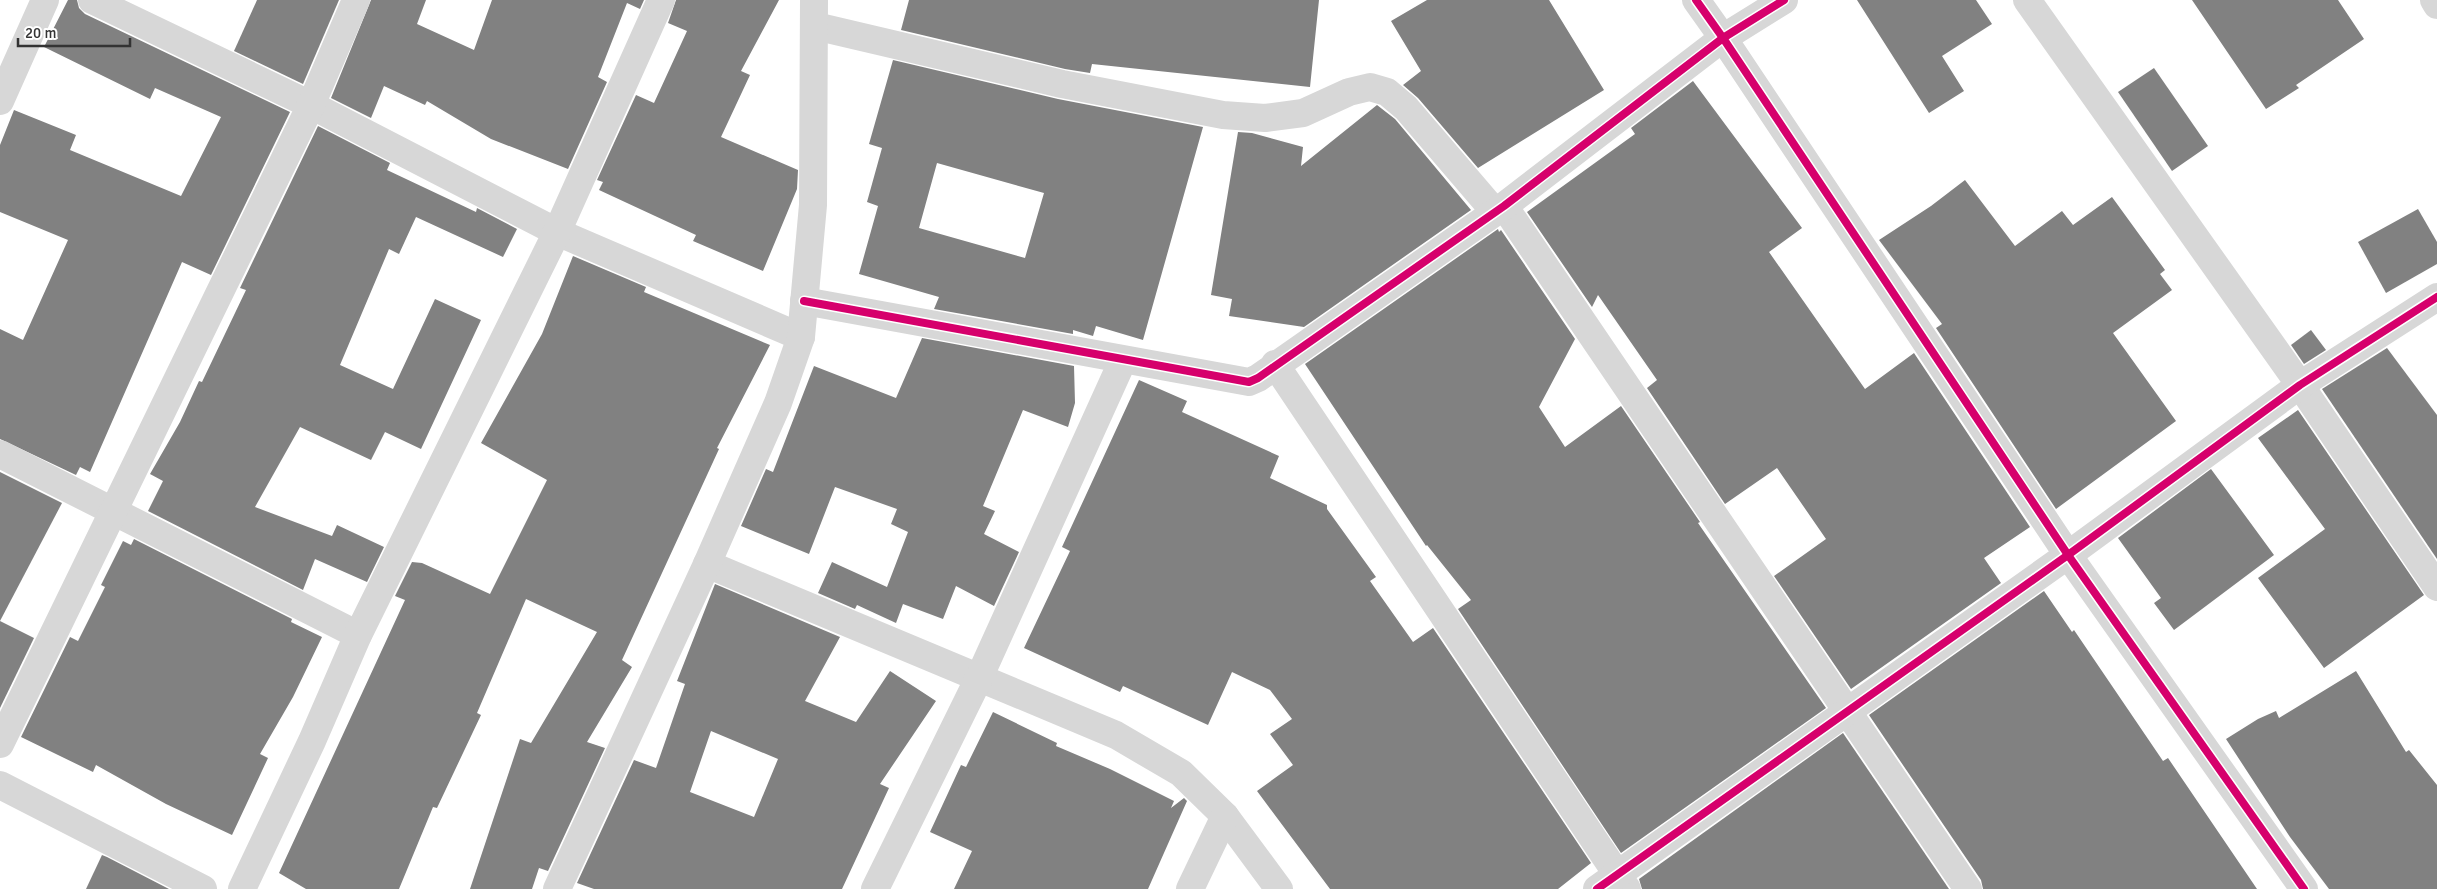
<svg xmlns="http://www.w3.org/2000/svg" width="2437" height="889" font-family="Signika,sans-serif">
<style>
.building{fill:#818181;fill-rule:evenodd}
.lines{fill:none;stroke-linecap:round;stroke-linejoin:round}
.minor{stroke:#d7d7d7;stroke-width:28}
.cycleway-casing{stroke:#fff;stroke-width:11}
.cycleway{stroke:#d6006c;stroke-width:8}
</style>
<rect width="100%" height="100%" fill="#fff"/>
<!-- building -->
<g class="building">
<path d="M 68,0 L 77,0 L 79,8 L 85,14 L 290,112 L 211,275 L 182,262 L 90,472 L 80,467 L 76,475 L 0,439 L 0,329 L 23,340 L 68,240 L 0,212 L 0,145 L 14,110 L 76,135 L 70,150 L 181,196 L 221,117 L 155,88 L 150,99 L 44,47 Z"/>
<path d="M 257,0 L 339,0 L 303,84 L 234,51 Z"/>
<path d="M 371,0 L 426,0 L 417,24 L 474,50 L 492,0 L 644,0 L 640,9 L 627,3 L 598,77 L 607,82 L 568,169 L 491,139 L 427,101 L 425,105 L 384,86 L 371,118 L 331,98 Z"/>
<path d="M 676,0 L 779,0 L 741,71 L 750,75 L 721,137 L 798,170 L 797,189 L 763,271 L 693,241 L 696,235 L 599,190 L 603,182 L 597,180 L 636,95 L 654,103 L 687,31 L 668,23 Z"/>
<path d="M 909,0 L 1319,0 L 1310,87 L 1092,64 L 1090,73 L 1065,69 L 901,30 Z"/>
<path d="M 1427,0 L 1549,0 L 1604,90 L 1478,168 L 1418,98 L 1403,85 L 1421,71 L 1391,21 Z"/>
<path d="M 1857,0 L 1976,0 L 1992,24 L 1942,56 L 1964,91 L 1929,113 Z"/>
<path d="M 2192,0 L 2338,0 L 2364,39 L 2296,85 L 2299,88 L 2266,109 Z"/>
<path d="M 893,60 L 1058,99 L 1203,127 L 1143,340 L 1096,326 L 1093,336 L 1073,330 L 1073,334 L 934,309 L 939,297 L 859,274 L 878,206 L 867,202 L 882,148 L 869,144 ZM 937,163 L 1044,193 L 1025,258 L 919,228 Z"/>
<path d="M 2154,68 L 2208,146 L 2172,171 L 2118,92 Z"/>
<path d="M 1693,81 L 1802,228 L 1769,252 L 1865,389 L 1914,353 L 2030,527 L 1984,558 L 2001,583 L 1851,689 L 1774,576 L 1826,539 L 1777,468 L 1725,504 L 1647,388 L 1657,380 L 1598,295 L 1592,307 L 1527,212 L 1635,134 L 1631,128 Z"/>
<path d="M 1377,105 L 1395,119 L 1471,210 L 1304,327 L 1229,316 L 1232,299 L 1211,295 L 1238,132 L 1252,133 L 1303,147 L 1301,166 Z"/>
<path d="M 318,126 L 390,163 L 387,170 L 476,212 L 477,208 L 517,229 L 503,257 L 416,217 L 399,254 L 389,249 L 340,365 L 393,389 L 435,299 L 481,320 L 421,449 L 385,432 L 371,460 L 300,427 L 255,507 L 332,536 L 337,525 L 384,547 L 367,582 L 315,559 L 303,590 L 148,511 L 163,481 L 150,474 L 180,422 L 199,381 L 202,382 L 246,290 L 240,288 Z"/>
<path d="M 1965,180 L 2015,246 L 2062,211 L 2073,225 L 2112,197 L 2165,270 L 2160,274 L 2172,290 L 2113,333 L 2176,421 L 2056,509 L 1936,328 L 1942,324 L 1879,240 L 1931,206 Z"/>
<path d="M 2418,209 L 2437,242 L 2437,264 L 2386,293 L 2358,242 Z"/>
<path d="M 1498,229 L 1499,232 L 1501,230 L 1575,339 L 1539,407 L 1565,447 L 1621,406 L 1700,522 L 1698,523 L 1826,708 L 1621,853 L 1458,609 L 1471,600 L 1427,545 L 1426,546 L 1305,364 Z"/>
<path d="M 573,256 L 646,287 L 644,292 L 770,345 L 717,448 L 719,449 L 622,660 L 632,667 L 587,742 L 605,748 L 548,871 L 539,868 L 532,889 L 470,889 L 520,739 L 531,743 L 597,632 L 526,599 L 477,713 L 481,715 L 437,808 L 433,807 L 399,889 L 306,889 L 279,873 L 405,600 L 395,596 L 412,562 L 422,563 L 490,594 L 547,480 L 481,443 L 542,334 Z"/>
<path d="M 2311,330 L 2326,350 L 2304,364 L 2291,345 Z"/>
<path d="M 922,338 L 1074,366 L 1075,403 L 1068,427 L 1023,410 L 983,506 L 995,511 L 984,534 L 1019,552 L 994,606 L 956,586 L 943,619 L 903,604 L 896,623 L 857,605 L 855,609 L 818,593 L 832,562 L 887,587 L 908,532 L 891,524 L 897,509 L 835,487 L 809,554 L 741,526 L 766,469 L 773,472 L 814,366 L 896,398 Z"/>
<path d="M 2387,348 L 2437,415 L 2437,559 L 2322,389 Z"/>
<path d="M 1139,380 L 1187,401 L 1182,412 L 1279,456 L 1270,478 L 1327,505 L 1327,509 L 1376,577 L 1370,581 L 1413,642 L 1433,628 L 1591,863 L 1558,889 L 1330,889 L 1257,791 L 1293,765 L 1270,734 L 1292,719 L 1270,690 L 1232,672 L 1208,725 L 1123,686 L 1120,692 L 1024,648 L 1070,551 L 1062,547 Z"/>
<path d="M 2298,410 L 2424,595 L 2324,668 L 2258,578 L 2325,529 L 2258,438 Z"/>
<path d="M 2211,469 L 2274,555 L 2174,630 L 2154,603 L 2161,598 L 2118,538 Z"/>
<path d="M 0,472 L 62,503 L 0,621 Z"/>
<path d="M 134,539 L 292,619 L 291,622 L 322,637 L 293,697 L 260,754 L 268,758 L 232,835 L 166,804 L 96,765 L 93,772 L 21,737 L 70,637 L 78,641 L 105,587 L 101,585 L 123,541 L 131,545 Z"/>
<path d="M 715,584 L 840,637 L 805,701 L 856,722 L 890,671 L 936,701 L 880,784 L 889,788 L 842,889 L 594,889 L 577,883 L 634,760 L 656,768 L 685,684 L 677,681 ZM 711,731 L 778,759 L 754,817 L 690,792 Z"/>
<path d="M 2044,591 L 2072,632 L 2074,630 L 2163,761 L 2168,758 L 2257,889 L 1983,889 L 1981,880 L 1869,715 Z"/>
<path d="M 0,621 L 34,638 L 0,708 Z"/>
<path d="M 2356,671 L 2406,752 L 2409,750 L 2437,785 L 2437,889 L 2329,889 L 2290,837 L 2226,739 L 2258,719 L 2276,711 L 2279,718 Z"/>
<path d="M 993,712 L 1057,743 L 1056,746 L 1110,769 L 1174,801 L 1171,808 L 1184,798 L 1187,801 L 1148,889 L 954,889 L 972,851 L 930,832 L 961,765 L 966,767 Z"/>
<path d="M 1843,733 L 1949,889 L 1642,889 L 1639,879 Z"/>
<path d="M 102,855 L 107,857 L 169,889 L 86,889 Z"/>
</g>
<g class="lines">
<!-- minor -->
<g class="minor">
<path d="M 92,0 L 311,105 L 557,232 L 801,337"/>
<path d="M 1696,0 L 1723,38 L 2068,555 L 2304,889"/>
<path d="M 2027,0 L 2300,385 L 2437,587"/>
<path d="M 2434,0 L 2437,5"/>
<path d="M 815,26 L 1062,84 L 1223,115 L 1265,118 L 1303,113 L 1349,92 L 1370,87 L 1387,92 L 1406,108 L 1495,212"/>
<path d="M 0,101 L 45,0"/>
<path d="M 1504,206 L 1968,889"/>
<path d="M 804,301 L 1249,382 L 1258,378 L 1504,206 L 1723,38 L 1784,0"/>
<path d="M 1275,364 L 1627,889"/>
<path d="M 0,454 L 358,635"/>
<path d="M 707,564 L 1116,735 L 1181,773 L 1225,816 L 1279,889"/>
<path d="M 0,744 L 311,105 L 356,0"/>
<path d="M 0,785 L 203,889"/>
<path d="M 242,889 L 312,741 L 358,635 L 557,232 L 661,0"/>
<path d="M 557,889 L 707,564 L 778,403 L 801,337 L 813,205 L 814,0"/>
<path d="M 875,889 L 979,678 L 1123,360"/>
<path d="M 1190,889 L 1225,816"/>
<path d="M 1597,889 L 2068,555 L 2300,385 L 2437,297"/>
</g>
<!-- cycleway casing -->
<g class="cycleway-casing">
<g id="cycleway">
<path d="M 1696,0 L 1723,38 L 2068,555 L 2304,889"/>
<path d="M 804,301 L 1249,382 L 1258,378 L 1504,206 L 1723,38 L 1784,0"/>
<path d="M 1597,889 L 2068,555 L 2300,385 L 2437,297"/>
</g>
</g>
<!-- cycleway -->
<use href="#cycleway" class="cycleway"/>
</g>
<!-- scale -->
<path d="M18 38v8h112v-8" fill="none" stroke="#333333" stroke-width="2.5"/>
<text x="25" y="38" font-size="15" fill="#333333" stroke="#ffffff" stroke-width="4" paint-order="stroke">20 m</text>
</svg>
